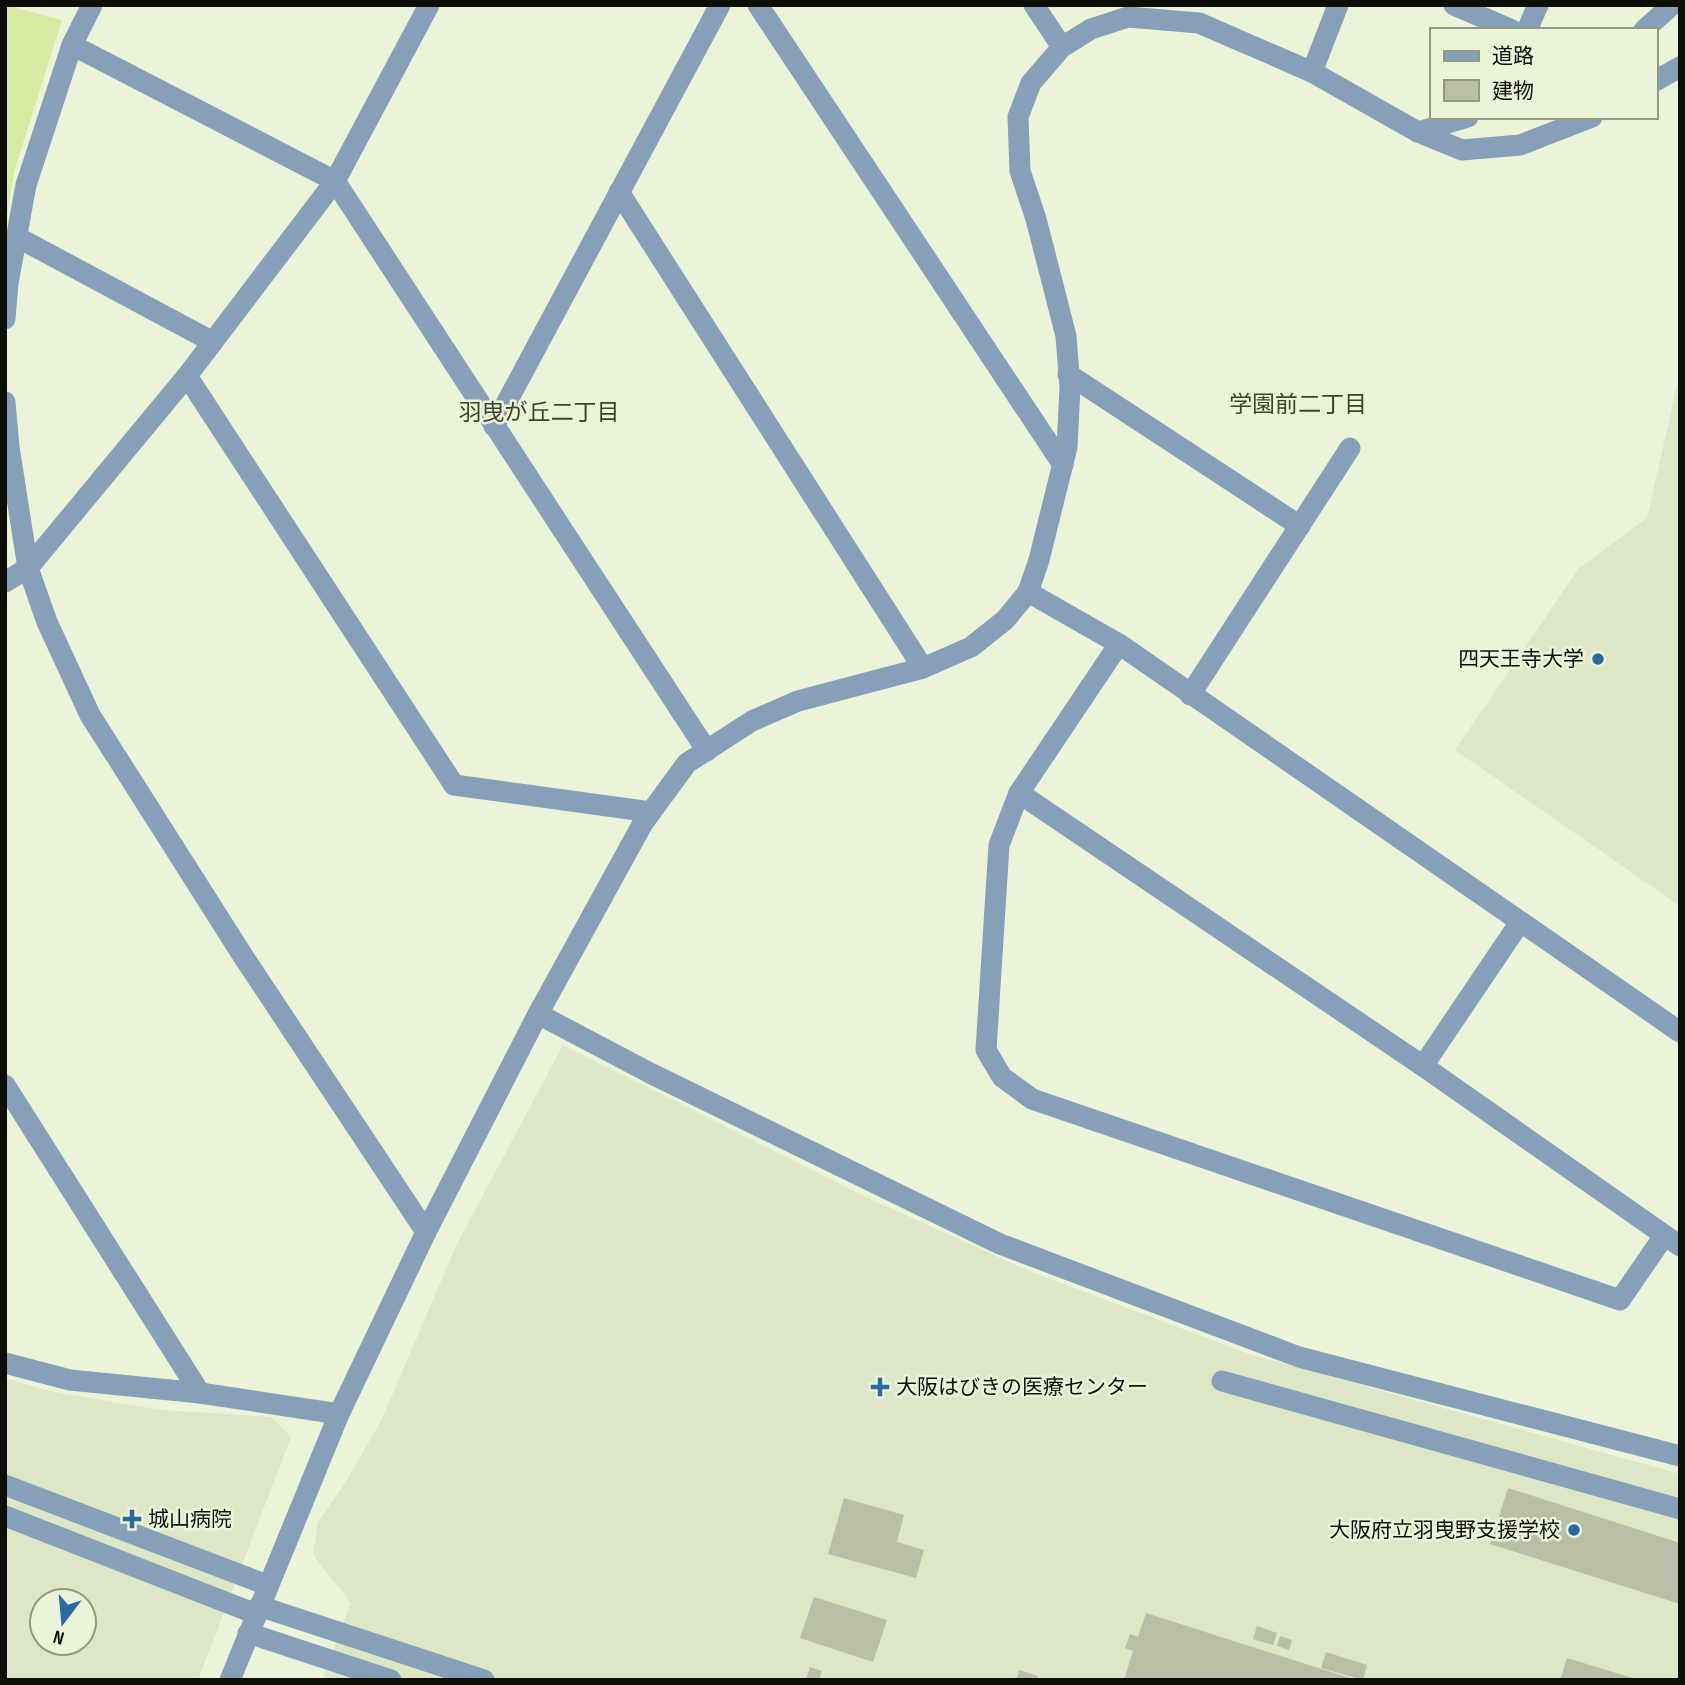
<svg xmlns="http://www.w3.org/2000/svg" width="1685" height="1685" font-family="'Sofia Sans Condensed','Noto Sans JP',sans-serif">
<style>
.built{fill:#dde7c5;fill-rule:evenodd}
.green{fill:#d7eaa2}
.building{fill:#b8bfa6}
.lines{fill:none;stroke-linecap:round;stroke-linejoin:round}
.minor{stroke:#87a0b9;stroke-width:21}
.poi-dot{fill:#2b69a0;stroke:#ebf3d8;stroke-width:2.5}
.labels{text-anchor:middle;stroke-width:5;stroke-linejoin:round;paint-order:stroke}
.poi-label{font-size:21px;fill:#0d0f07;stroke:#ebf3d8;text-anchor:end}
.neighbourhood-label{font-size:23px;fill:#3b412b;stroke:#ebf3d8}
</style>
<rect width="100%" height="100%" fill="#ebf3d8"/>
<!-- built -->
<g class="built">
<path d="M 1680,373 L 1680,906 L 1455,750 L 1579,568 L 1647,518 Z"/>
<path d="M 563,1045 L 866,1197 L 1027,1270 L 1249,1354 L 1680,1474 L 1680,1680 L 322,1680 L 351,1603 L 313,1555 L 318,1522 L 345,1483 L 382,1419 L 457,1244 Z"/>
<path d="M 5,1378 L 49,1391 L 162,1410 L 271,1417 L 291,1437 L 198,1680 L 5,1680 ZM 42,1601 L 84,1601 L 84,1643 L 42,1643 Z"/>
</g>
<!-- green -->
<path class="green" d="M 5,5 L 62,20 L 14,172 L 5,226 Z"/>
<!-- building -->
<g class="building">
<path d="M 1508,1488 L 1680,1543 L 1680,1604 L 1490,1544 Z"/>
<path d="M 844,1498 L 904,1515 L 897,1542 L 924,1550 L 916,1578 L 828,1554 Z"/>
<path d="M 814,1597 L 887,1620 L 873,1662 L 800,1638 Z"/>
<path d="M 1146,1613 L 1353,1679 L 1352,1680 L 1124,1680 L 1133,1651 L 1125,1648 L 1130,1634 L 1138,1637 Z"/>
<path d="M 1257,1626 L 1277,1633 L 1273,1645 L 1253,1639 Z"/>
<path d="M 1280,1636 L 1292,1640 L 1289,1650 L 1277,1646 Z"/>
<path d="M 1326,1652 L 1367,1665 L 1363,1680 L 1321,1668 Z"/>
<path d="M 1567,1658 L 1636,1679 L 1635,1680 L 1560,1680 Z"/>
<path d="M 810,1667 L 822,1671 L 819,1680 L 806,1680 Z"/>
<path d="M 1019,1670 L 1038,1676 L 1037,1680 L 1017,1678 Z"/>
</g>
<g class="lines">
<!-- minor -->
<g class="minor">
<path d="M 758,5 L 1063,465"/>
<path d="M 1034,5 L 1062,47"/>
<path d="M 1454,5 L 1512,30"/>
<path d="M 1527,30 L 1538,5"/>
<path d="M 1644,30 L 1672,5"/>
<path d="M 72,45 L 335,181 L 707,751"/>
<path d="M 1312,72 L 1338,5"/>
<path d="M 1655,81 L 1680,67"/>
<path d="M 1418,132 L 1468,117"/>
<path d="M 619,192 L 923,668"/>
<path d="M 17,237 L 213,342"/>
<path d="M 5,319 L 8,283 L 26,185 L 72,45 L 92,5"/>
<path d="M 1068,374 L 1300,526"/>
<path d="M 187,376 L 454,785 L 651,812"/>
<path d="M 5,402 L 9,447 L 28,568 L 47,622 L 90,715 L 243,956 L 426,1232"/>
<path d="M 494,426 L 720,5"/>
<path d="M 5,582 L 28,568 L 187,376 L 335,181 L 429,5"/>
<path d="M 1028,592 L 1119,644 L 1680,1032"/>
<path d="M 1119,644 L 1019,793 L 999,845 L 986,1050 L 1002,1077 L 1032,1099 L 1620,1300 L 1664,1236"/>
<path d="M 1190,695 L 1350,448"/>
<path d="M 1019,793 L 1423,1066 L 1680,1246"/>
<path d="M 538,1014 L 650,1073 L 1000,1244 L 1299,1357 L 1680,1456"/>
<path d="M 1423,1066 L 1520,922"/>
<path d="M 5,1085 L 200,1393"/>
<path d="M 5,1363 L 70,1380 L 200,1393 L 339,1414"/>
<path d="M 1222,1381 L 1680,1509"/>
<path d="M 5,1485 L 267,1585"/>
<path d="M 5,1516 L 256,1614"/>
<path d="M 259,1606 L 484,1680"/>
<path d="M 248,1633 L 391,1680"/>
<path d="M 230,1680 L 339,1414 L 426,1232 L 538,1014 L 643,823 L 687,763 L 752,721 L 798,701 L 923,668 L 971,647 L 1005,620 L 1028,592 L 1039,560 L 1067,447 L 1070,388 L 1066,336 L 1036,219 L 1020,171 L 1018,117 L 1031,83 L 1062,47 L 1091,29 L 1128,17 L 1199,23 L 1312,72 L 1418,132 L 1462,150 L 1520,145 L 1592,117"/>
</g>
</g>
<!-- markers -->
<g class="poi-dot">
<circle cx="1598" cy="659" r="7"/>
<path d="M876.5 1376.5h7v7h7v7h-7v7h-7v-7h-7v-7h7z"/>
<path d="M128.5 1508.5h7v7h7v7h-7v7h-7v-7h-7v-7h7z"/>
<circle cx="1574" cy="1530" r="7"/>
</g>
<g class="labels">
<!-- poi labels -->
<g class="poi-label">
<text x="1584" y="666">四天王寺大学</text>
<text x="896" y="1394" text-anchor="start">大阪はびきの医療センター</text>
<text x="148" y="1526" text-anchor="start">城山病院</text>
<text x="1560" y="1537">大阪府立羽曳野支援学校</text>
</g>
<!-- neighbourhood labels -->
<g class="neighbourhood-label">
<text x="1298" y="412">学園前二丁目</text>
<text x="539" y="420">羽曳が丘二丁目</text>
</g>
</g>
<!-- border -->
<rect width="1685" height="1685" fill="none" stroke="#0d0f07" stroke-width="14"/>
<!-- legend -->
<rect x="1430" y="28" width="228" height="91" fill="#ebf3d8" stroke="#929884" stroke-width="2"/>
<rect x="1444" y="51" width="35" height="10" fill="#87a0b9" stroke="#929884" stroke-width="2"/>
<text x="1492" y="63" font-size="21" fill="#0d0f07">道路</text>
<rect x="1444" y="80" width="35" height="21" fill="#b8bfa6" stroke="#929884" stroke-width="2"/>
<text x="1492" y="98" font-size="21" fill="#0d0f07">建物</text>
<!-- north arrow -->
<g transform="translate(63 1622) rotate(196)"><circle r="33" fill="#ebf3d8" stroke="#929884" stroke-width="2"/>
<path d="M0-5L12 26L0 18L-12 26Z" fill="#2b69a0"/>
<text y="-10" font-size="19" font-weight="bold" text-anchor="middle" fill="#0d0f07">N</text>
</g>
</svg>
